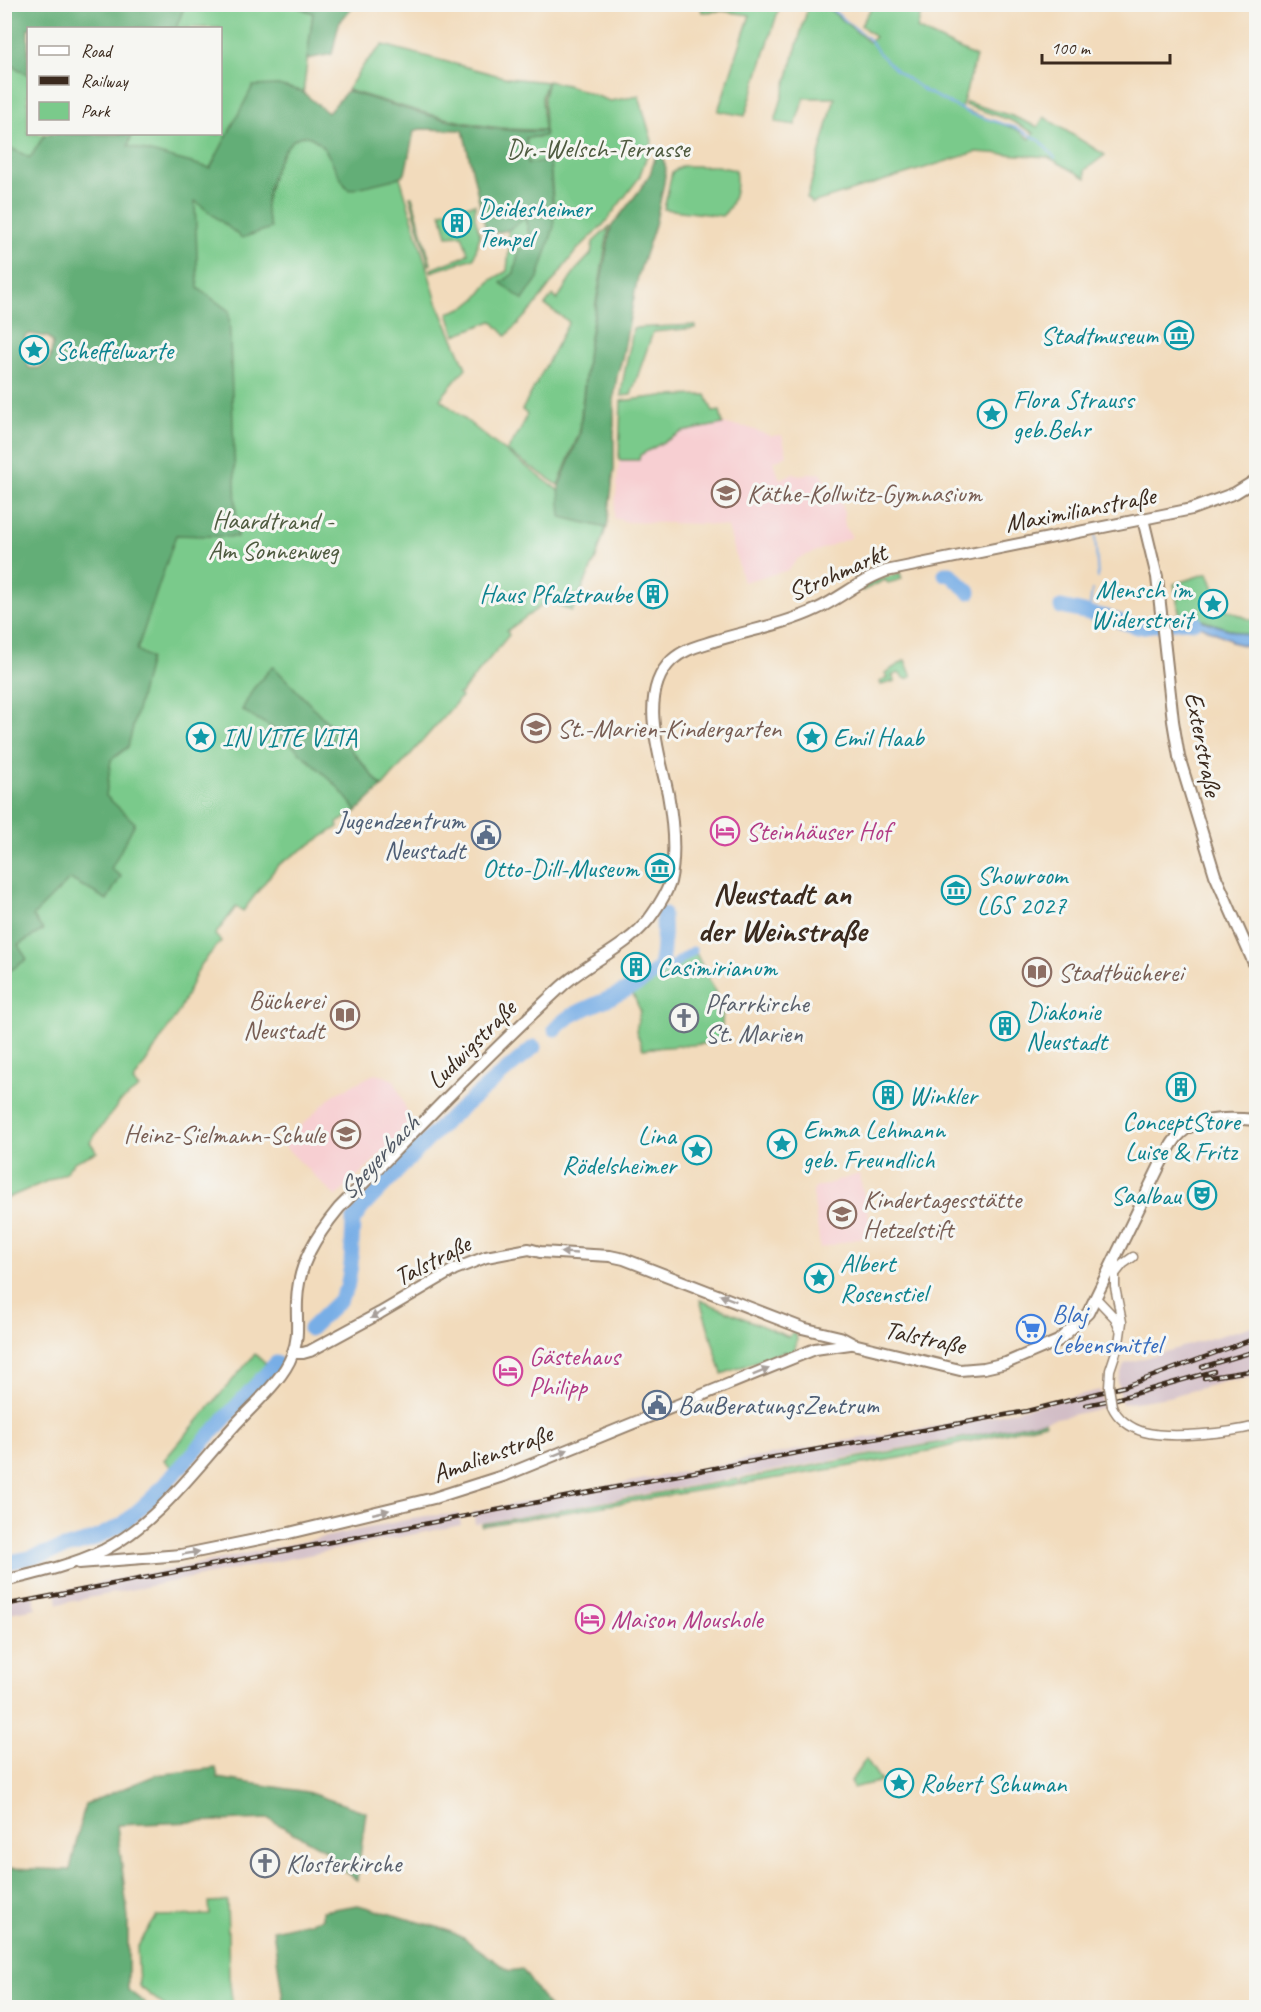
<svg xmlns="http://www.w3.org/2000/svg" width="1261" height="2012" font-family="Caveat,sans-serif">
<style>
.built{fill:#f7cfd2}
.industrial{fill:#d2bdc6}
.green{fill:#7aca8b;stroke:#5a7a54;stroke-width:1.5}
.forest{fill:#63ae77;stroke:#4f6c4a;stroke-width:1.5;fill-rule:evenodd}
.water{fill:#78aee6;stroke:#5a6c82;stroke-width:1.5}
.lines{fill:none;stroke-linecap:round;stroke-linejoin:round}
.stream{stroke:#78aee6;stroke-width:2}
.canal{stroke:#78aee6;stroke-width:9}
.river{stroke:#78aee6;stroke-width:15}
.minor-casing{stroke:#96826d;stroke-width:11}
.major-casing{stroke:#96826d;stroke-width:14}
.minor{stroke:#fff;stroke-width:8}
.major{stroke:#fff;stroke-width:10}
.rail-casing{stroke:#3b2a1e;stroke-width:4.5}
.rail{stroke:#f6f6f2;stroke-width:2;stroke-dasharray:7;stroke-linecap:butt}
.minor-bridge-casing{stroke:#96826d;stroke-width:11;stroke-linecap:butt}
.minor-bridge{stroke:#fff;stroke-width:8}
.oneway{fill:#a79f9a}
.labels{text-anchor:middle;stroke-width:6;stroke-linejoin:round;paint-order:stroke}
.park-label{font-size:26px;fill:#4e5a3f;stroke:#f6f6f2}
.culture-label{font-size:26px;fill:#0d838f;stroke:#f6f6f2;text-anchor:start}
.education-label{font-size:26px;fill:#785e54;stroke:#f6f6f2;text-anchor:start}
.street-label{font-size:26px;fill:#3b2a1e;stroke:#f6f6f2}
.service-label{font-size:26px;fill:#4e5e75;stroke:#f6f6f2;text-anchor:end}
.hotel-label{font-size:26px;fill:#b23c85;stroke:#f6f6f2;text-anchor:start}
.worship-label{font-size:26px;fill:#5b616d;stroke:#f6f6f2;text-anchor:start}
.shop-label{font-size:26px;fill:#366cbe;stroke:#f6f6f2;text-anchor:start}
.water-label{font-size:27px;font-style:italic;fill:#505864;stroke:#f6f6f2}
.district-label{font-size:32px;font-weight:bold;fill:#3b2a1e;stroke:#f6f6f2}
</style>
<rect width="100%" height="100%" fill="#f6f6f2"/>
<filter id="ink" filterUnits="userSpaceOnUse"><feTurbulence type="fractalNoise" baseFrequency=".0167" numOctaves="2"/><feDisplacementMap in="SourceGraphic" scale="12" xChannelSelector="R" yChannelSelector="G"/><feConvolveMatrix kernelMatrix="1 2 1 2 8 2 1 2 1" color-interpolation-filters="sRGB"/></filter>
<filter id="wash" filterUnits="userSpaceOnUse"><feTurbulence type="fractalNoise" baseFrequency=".008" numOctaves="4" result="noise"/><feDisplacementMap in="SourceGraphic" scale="24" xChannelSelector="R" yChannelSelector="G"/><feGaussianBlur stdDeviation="1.35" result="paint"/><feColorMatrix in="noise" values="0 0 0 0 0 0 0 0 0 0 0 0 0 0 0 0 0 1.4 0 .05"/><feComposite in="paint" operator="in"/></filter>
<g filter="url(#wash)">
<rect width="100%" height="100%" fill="#f2dbbc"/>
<!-- built -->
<g class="built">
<path d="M 723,424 L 746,427 L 771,436 L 782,435 L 787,455 L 773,462 L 780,479 L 794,473 L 796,475 L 821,473 L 843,507 L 845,526 L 852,537 L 797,559 L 789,570 L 743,582 L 728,527 L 704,524 L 628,522 L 614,518 L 619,460 L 639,460 L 640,455 L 682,432 Z"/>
<path d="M 376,1073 L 394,1080 L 411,1121 L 399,1133 L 400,1136 L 336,1197 L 282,1144 L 333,1095 Z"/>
<path d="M 859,1174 L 873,1235 L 820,1248 L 813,1193 L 815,1188 Z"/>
</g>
<!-- industrial -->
<g class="industrial">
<path d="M 1256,1325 L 1256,1375 L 1235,1381 L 1234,1379 L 1168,1397 L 1122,1404 L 1118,1382 L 1124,1364 Z"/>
<path d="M 1100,1390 L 1103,1408 L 1002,1430 L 475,1524 L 473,1512 L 844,1441 L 976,1420 Z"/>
<path d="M 459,1514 L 461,1525 L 58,1604 L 56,1591 L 75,1589 L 144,1573 L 154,1573 L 425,1516 Z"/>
<path d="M 31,1594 L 33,1595 L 36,1608 L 5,1614 L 5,1599 Z"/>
</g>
<!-- green -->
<g class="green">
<path d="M 185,5 L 293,5 L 313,13 L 303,95 L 329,116 L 380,138 L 400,177 L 437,302 L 466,368 L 440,399 L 493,442 L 569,498 L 564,517 L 606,528 L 596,558 L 572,611 L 548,601 L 507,631 L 509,635 L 461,693 L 458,694 L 461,697 L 382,787 L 353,752 L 340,790 L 357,811 L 337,823 L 338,827 L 278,865 L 243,911 L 236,907 L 215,935 L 221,941 L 200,966 L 178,1013 L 133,1082 L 139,1088 L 120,1102 L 90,1142 L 97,1152 L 74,1162 L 64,1174 L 5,1199 L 4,836 L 82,434 L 49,134 L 220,134 L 220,28 L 174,28 Z"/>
<path d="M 700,5 L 780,5 L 745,116 L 718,111 L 750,15 L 723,11 L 702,12 Z"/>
<path d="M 802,5 L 824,5 L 869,42 L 875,37 L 861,25 L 873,5 L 923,5 L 917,29 L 976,57 L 961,109 L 1016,129 L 1030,139 L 1034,133 L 1010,120 L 965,105 L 966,102 L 1012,116 L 1038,127 L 1044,117 L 1105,155 L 1085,170 L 1086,178 L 1048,157 L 976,152 L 812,203 L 807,198 L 835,98 L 804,98 L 795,125 L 775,122 L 808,7 Z"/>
<path d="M 383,45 L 508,78 L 547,82 L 542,97 L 544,130 C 476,132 412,109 347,90 L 365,63 Z"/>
<path d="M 4,61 L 28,75 L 28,134 L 45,134 L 30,159 L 5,145 Z"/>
<path d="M 548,81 L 567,85 L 610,101 L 639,96 L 652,141 L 639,178 L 604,224 L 576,251 L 533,308 L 506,336 L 492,321 L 455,335 L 448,313 L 467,306 L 477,298 L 491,280 L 507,271 L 509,249 L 508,230 L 525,218 L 531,242 L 519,250 L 514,273 L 523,300 L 554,212 L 550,162 L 528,164 L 526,138 L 545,136 L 544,97 Z"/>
<path d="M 682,166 L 716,166 L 735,170 C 738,186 734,206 722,216 L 664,209 L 672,172 Z"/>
<path d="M 410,196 L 412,196 L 431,264 L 429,265 Z"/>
<path d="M 475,204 L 475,217 L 480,235 L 474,258 L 431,272 L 431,269 L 463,257 L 468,253 L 462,235 L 447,236 L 441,212 Z"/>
<path d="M 609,227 L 588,348 L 579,433 L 558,485 L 507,451 L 521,429 L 527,414 L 522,410 L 569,322 L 545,305 L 553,295 L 557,300 L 575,271 L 591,254 L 593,242 Z"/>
<path d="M 695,325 L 695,328 L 653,332 L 631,395 L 621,396 C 623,373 630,351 633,328 Z"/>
<path d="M 706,395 L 713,412 L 720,411 L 723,424 L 682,432 L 640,455 L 639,460 L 619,460 L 621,401 L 662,396 Z"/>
<path d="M 900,573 L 902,579 L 888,583 L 885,580 L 862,591 L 861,588 L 876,580 Z"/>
<path d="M 1208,573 L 1221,607 L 1251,620 L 1256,619 L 1256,638 L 1194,617 L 1180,617 L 1174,584 Z"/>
<path d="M 905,660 L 912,677 L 906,679 L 898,673 L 892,676 L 895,681 L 881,685 L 880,682 L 887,677 L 885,673 Z"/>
<path d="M 696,953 L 723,1008 L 721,1038 L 715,1043 L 643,1049 L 636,1031 L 640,1010 L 631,990 L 657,974 L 675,968 Z"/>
<path d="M 700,1300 L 789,1337 L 792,1333 L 796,1334 L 797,1341 L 794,1351 L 786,1354 L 785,1351 L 722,1374 Z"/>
<path d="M 255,1354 L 268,1366 L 174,1470 L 164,1460 Z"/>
<path d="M 1045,1421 L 1046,1423 L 900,1458 L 741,1484 L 741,1479 L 948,1441 Z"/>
<path d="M 738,1479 L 739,1484 L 482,1526 L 482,1524 Z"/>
<path d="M 866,1759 L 881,1781 L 853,1788 L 850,1782 Z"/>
<path d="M 227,1901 L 229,1977 L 233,2007 L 166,2007 L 139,1986 L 137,1947 L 157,1916 L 210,1915 L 209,1902 Z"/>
</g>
<!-- forest -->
<g class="forest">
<path d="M 5,4 L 185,4 L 185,5 L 176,28 L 28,28 L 28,75 L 5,61 Z"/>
<path d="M 293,5 L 354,5 L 339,23 L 332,54 L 307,59 L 313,13 Z"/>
<path d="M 278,85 L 301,91 L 328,113 L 347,91 C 412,110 476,134 545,131 L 545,136 L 526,138 L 528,163 L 550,162 L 554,227 L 538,278 L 523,300 L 501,283 L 514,273 L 519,250 L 531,242 L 525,218 L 508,230 L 487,235 L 463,130 L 420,129 L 414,131 L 405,174 L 394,179 L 349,190 C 335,176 331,148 312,138 C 285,124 267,187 266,205 C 265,212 269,221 271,228 L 242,238 L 195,201 L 198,288 L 229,311 L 237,537 L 176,535 L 137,650 L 150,658 L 128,747 L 111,760 L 106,796 L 135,823 L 111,869 L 121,876 L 107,900 L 70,879 L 33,916 L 43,930 L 18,945 L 27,959 L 5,974 L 5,145 L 30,158 L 45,134 L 132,134 L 128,146 L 210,168 L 253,86 ZM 30,334 L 48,337 L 53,343 L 50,359 L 39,368 L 29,368 C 24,358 23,349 25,337 Z"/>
<path d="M 661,153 L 666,168 L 664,183 L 655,225 L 638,276 L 622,359 L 617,376 L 614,398 L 614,469 L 607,528 L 561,517 L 559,486 L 580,434 L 588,350 L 611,227 L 639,191 L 650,174 L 656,155 Z"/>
<path d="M 273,666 L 333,728 L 382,787 L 357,811 L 335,784 L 274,729 L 242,710 L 253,689 Z"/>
<path d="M 216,1768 L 218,1778 L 307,1792 L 366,1812 L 357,1880 L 326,1860 L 329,1852 L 269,1819 L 117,1825 L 128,1918 L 128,1990 L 150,2007 L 5,2007 L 5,1868 L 70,1870 L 85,1804 L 156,1775 Z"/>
<path d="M 358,1905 L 444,1929 L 462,1937 L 509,1971 L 522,1969 L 549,2007 L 284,2007 L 273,1930 L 322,1919 L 322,1911 Z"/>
</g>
<!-- water -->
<path class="water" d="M 1176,618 L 1194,618 L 1256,638 L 1256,648 L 1231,642 L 1230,639 L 1198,625 L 1176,624 Z"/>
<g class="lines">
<!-- stream -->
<g class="stream">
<path d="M 825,4 L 870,40 L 879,53 L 897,71 L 925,91 L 971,114 L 1017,128 L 1039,140 L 1055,158"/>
<path d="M 1095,535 L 1098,578"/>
<path d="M 960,586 L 963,586"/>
<path d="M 1089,614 L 1092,590"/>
</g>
<!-- canal -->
<path class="canal" d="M 656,972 L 670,967 L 693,951"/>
<!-- river -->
<g class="river">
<path d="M 945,574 L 950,574 L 969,592"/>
<path d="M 1061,607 L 1107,617 L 1137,627 L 1183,621 L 1195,622"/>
<path d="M 555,1029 C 559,1025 564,1020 569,1017 C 588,1005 652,985 660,965 C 665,950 663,930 663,914"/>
<path d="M 310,1329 L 339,1301 L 347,1288 L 351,1265 L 353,1221 L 363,1207 L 445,1122 L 534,1047"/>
<path d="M 4,1563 L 29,1558 L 89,1541 L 122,1525 L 151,1499 L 276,1363"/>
</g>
</g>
</g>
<g filter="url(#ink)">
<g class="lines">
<!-- minor casing -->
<g class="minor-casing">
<g id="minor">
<path d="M 1115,1274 L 1123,1264 L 1133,1257"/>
<path d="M 1096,1298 L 1115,1318 L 1119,1328"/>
<path d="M 1109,1387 L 1110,1370 L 1119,1343 L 1122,1322 L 1115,1287 L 1115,1261"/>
<path d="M 1112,1406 C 1117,1418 1130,1428 1144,1432 C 1170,1439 1230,1433 1256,1426"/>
</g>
</g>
<!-- major casing -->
<g class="major-casing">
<g id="major">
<path d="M 1143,519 L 1157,577 L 1173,721 L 1179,757 L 1215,875 L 1256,968"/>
<path d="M 293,1353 L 303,1353 L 310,1351 L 380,1313 L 455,1269 L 486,1257 L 529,1249 L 540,1252 L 610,1256 L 624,1259 L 802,1328 L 840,1337 L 853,1344 L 960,1370 L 984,1368 L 1006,1363 L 1058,1341 L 1088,1313 L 1160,1165 C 1166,1154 1172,1141 1181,1133 C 1199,1116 1234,1118 1256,1120"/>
<path d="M 79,1563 L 181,1555 L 289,1533 L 434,1498 L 506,1475 L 815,1349 L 850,1344"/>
<path d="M 4,1581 C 38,1573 73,1565 104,1550 C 158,1522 195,1469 235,1425 C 253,1405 283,1380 292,1355 C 300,1337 296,1320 297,1301 C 298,1264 316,1236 339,1208 C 412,1134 484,1058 561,987 C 588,962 626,948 649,919 C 657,908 666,895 670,882 C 676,855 673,822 668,794 C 660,755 637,693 672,660 C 684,649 699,646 714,641 C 747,631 786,624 817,609 C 841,598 860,580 886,571 L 1192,509 L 1235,493 L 1256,480"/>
</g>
</g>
<!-- minor -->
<use href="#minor" class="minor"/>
<!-- major -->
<use href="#major" class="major"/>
<!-- rail casing -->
<g class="rail-casing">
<g id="rail">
<path d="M 1202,1367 L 1256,1351"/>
<path d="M 1204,1378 L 1256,1370"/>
<path d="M 1086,1405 L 1116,1399 L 1214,1371"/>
<path d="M 4,1605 L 720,1467 L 1027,1411 L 1126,1386 L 1256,1338"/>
</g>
</g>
<!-- rail -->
<use href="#rail" class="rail"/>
<!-- minor-bridge casing -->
<g class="minor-bridge-casing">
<path id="minor-bridge" d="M 1109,1387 L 1112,1406"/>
</g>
<!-- minor-bridge -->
<use href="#minor-bridge" class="minor-bridge"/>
</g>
<!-- one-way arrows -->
<defs><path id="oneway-solid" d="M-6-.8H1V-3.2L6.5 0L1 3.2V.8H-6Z" transform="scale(1.5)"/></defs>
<g class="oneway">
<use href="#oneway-solid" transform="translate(569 1253) rotate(-177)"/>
<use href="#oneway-solid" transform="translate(728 1298) rotate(-159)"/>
<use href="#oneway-solid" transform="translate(378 1314) rotate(150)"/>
<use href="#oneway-solid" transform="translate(761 1372) rotate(-22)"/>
<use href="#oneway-solid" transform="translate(560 1453) rotate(-22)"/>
<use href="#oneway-solid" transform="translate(381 1512) rotate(-13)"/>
<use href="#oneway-solid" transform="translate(191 1553) rotate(-10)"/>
</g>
</g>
<!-- icons -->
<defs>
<g id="building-ring" transform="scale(1.5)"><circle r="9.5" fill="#f6f6f2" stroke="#0f9aa8" stroke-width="1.5"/><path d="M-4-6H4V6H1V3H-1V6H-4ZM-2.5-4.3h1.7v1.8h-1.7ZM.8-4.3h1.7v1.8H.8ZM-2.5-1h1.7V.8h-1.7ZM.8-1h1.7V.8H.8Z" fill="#0f9aa8"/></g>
<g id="museum-ring" transform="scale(1.5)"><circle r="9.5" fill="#f6f6f2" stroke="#0f9aa8" stroke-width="1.5"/><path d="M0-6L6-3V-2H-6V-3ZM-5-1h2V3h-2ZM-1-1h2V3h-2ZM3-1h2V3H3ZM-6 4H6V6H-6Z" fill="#0f9aa8"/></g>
<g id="sight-ring" transform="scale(1.5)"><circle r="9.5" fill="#f6f6f2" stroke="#0f9aa8" stroke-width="1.5"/><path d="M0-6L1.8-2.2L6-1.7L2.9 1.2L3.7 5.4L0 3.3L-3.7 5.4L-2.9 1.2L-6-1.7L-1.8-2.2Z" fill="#0f9aa8"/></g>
<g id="school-ring" transform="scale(1.5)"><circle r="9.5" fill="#f6f6f2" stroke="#8d6e63" stroke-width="1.5"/><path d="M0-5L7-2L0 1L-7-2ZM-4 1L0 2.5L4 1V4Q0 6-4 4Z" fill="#8d6e63"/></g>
<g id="hotel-ring" transform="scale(1.5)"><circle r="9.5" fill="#f6f6f2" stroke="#d1479c" stroke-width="1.5"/><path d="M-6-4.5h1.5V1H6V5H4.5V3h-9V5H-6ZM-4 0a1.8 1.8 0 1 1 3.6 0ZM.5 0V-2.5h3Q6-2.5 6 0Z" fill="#d1479c"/></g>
<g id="civic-ring" transform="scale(1.5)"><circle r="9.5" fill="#f6f6f2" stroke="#5c6f8a" stroke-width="1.5"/><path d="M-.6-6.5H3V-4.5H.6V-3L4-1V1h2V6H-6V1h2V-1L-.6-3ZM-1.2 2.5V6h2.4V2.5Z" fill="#5c6f8a"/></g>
<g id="library-ring" transform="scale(1.5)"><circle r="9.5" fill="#f6f6f2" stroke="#8d6e63" stroke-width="1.5"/><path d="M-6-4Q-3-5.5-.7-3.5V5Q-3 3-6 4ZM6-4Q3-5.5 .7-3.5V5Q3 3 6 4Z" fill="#8d6e63"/></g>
<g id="church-ring" transform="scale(1.5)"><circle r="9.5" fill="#f6f6f2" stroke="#6b7280" stroke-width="1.5"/><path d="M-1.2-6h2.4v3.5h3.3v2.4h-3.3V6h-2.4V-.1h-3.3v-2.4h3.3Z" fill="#6b7280"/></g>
<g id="theatre-ring" transform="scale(1.5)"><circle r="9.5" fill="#f6f6f2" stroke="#0f9aa8" stroke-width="1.5"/><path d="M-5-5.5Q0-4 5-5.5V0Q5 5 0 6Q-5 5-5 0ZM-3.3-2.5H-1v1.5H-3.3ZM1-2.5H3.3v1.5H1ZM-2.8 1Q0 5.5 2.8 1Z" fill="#0f9aa8"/></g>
<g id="supermarket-ring" transform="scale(1.5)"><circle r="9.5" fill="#f6f6f2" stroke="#3f7fe0" stroke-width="1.5"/><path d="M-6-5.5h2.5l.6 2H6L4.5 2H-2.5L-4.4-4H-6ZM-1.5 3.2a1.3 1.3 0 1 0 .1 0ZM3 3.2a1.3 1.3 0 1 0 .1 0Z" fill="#3f7fe0"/></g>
</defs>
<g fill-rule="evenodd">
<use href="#building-ring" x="457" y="223"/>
<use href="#museum-ring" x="1179" y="335"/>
<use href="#sight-ring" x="34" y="350"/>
<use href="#sight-ring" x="992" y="414"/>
<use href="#school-ring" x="726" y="493"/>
<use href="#building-ring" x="653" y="594"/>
<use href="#sight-ring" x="1213" y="604"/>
<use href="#school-ring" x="536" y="728"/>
<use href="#sight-ring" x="201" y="737"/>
<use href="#sight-ring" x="812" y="737"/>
<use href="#hotel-ring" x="725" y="831"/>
<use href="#civic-ring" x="486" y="835"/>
<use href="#museum-ring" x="660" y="868"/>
<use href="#museum-ring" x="956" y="890"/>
<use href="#building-ring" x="636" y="967"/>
<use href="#library-ring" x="1037" y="972"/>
<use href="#library-ring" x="345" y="1015"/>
<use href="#church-ring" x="684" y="1018"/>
<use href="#building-ring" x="1005" y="1026"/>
<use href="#building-ring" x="1181" y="1087"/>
<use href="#building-ring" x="888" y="1095"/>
<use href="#school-ring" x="346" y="1134"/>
<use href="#sight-ring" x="782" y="1144"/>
<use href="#sight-ring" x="697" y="1150"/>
<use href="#theatre-ring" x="1202" y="1195"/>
<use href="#school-ring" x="842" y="1214"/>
<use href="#sight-ring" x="819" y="1278"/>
<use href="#supermarket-ring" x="1031" y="1329"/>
<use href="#hotel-ring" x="508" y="1371"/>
<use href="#civic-ring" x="657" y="1405"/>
<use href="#hotel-ring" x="590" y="1619"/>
<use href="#sight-ring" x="899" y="1783"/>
<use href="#church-ring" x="265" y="1863"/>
</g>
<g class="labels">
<!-- park labels -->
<g class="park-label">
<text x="598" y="157">Dr.-Welsch-Terrasse</text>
<text x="273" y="529">Haardtrand -<tspan x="273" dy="30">Am Sonnenweg</tspan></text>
</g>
<!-- culture labels -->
<g class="culture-label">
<text x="478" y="217">Deidesheimer<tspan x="478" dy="30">Tempel</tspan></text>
<text x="1158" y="344" text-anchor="end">Stadtmuseum</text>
<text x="55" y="359">Scheffelwarte</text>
<text x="1013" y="408">Flora Strauss<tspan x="1013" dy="30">geb.Behr</tspan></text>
<text x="1192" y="598" text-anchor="end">Mensch im<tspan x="1192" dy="30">Widerstreit</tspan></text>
<text x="632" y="603" text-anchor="end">Haus Pfalztraube</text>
<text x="222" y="746">IN VITE VITA</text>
<text x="833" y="746">Emil Haab</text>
<text x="639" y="877" text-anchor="end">Otto-Dill-Museum</text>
<text x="977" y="884">Showroom<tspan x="977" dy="30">LGS 2027</tspan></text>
<text x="657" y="976">Casimirianum</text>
<text x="1026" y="1020">Diakonie<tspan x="1026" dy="30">Neustadt</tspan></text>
<text x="909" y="1104">Winkler</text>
<text x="1181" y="1130" text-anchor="middle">ConceptStore<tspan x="1181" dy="30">Luise &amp; Fritz</tspan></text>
<text x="803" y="1138">Emma Lehmann<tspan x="803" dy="30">geb. Freundlich</tspan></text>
<text x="676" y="1144" text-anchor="end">Lina<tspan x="676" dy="30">Rödelsheimer</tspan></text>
<text x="1181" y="1204" text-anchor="end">Saalbau</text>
<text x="840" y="1272">Albert<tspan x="840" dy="30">Rosenstiel</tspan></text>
<text x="920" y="1792">Robert Schuman</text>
</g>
<!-- education labels -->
<g class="education-label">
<text x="747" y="502">Käthe-Kollwitz-Gymnasium</text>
<text x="557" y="737">St.-Marien-Kindergarten</text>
<text x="1058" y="981">Stadtbücherei</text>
<text x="324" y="1009" text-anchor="end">Bücherei<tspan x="324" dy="30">Neustadt</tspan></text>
<text x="325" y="1143" text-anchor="end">Heinz-Sielmann-Schule</text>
<text x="863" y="1208">Kindertagesstätte<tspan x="863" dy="30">Hetzelstift</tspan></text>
</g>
<!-- street labels -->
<g class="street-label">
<text transform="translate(1080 509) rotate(-11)" y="9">Maximilianstraße</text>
<text transform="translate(837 572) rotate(-24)" y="9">Strohmarkt</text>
<text transform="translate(1204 744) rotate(79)" y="9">Exterstraße</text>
<text transform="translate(471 1044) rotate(-45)" y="9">Ludwigstraße</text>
<text transform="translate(432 1260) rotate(-27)" y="9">Talstraße</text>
<text transform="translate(925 1337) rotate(12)" y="9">Talstraße</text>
<text transform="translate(492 1453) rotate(-20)" y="9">Amalienstraße</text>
</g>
<!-- service labels -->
<g class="service-label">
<text x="465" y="829">Jugendzentrum<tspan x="465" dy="30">Neustadt</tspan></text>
<text x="678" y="1414" text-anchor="start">BauBeratungsZentrum</text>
</g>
<!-- hotel labels -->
<g class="hotel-label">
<text x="746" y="840">Steinhäuser Hof</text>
<text x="529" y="1365">Gästehaus<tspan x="529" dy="30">Philipp</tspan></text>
<text x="611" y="1628">Maison Moushole</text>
</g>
<!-- worship labels -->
<g class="worship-label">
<text x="705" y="1012">Pfarrkirche<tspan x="705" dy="30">St. Marien</tspan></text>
<text x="286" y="1872">Klosterkirche</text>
</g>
<!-- shop labels -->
<g class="shop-label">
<text x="1052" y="1323">Blaj<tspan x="1052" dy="30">Lebensmittel</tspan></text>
</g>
<!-- water labels -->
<g class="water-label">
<text transform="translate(378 1157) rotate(-47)" y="9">Speyerbach</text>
</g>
<!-- district labels -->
<g class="district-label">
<text x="782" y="904">Neustadt an<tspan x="782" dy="37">der Weinstraße</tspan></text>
</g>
</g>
<!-- margin -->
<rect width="1261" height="2012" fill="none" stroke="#f6f6f2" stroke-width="24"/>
<!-- legend -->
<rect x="27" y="27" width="195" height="108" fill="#f6f6f2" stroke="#aba49d" stroke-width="1.5"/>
<rect x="39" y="46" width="30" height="9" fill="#ffffff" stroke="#aba49d" stroke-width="1.5"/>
<text x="81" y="57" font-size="18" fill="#3b2a1e">Road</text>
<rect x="39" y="76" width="30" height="9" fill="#3b2a1e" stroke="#aba49d" stroke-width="1.5"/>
<text x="81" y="87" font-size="18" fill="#3b2a1e">Railway</text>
<rect x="39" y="102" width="30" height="18" fill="#7aca8b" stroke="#aba49d" stroke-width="1.5"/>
<text x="81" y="117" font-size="18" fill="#3b2a1e">Park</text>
<!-- scale -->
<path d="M1042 54v9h128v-9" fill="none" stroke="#3b2a1e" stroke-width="3"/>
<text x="1051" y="54" font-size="18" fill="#3b2a1e" stroke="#f6f6f2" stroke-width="4.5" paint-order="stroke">100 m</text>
</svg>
